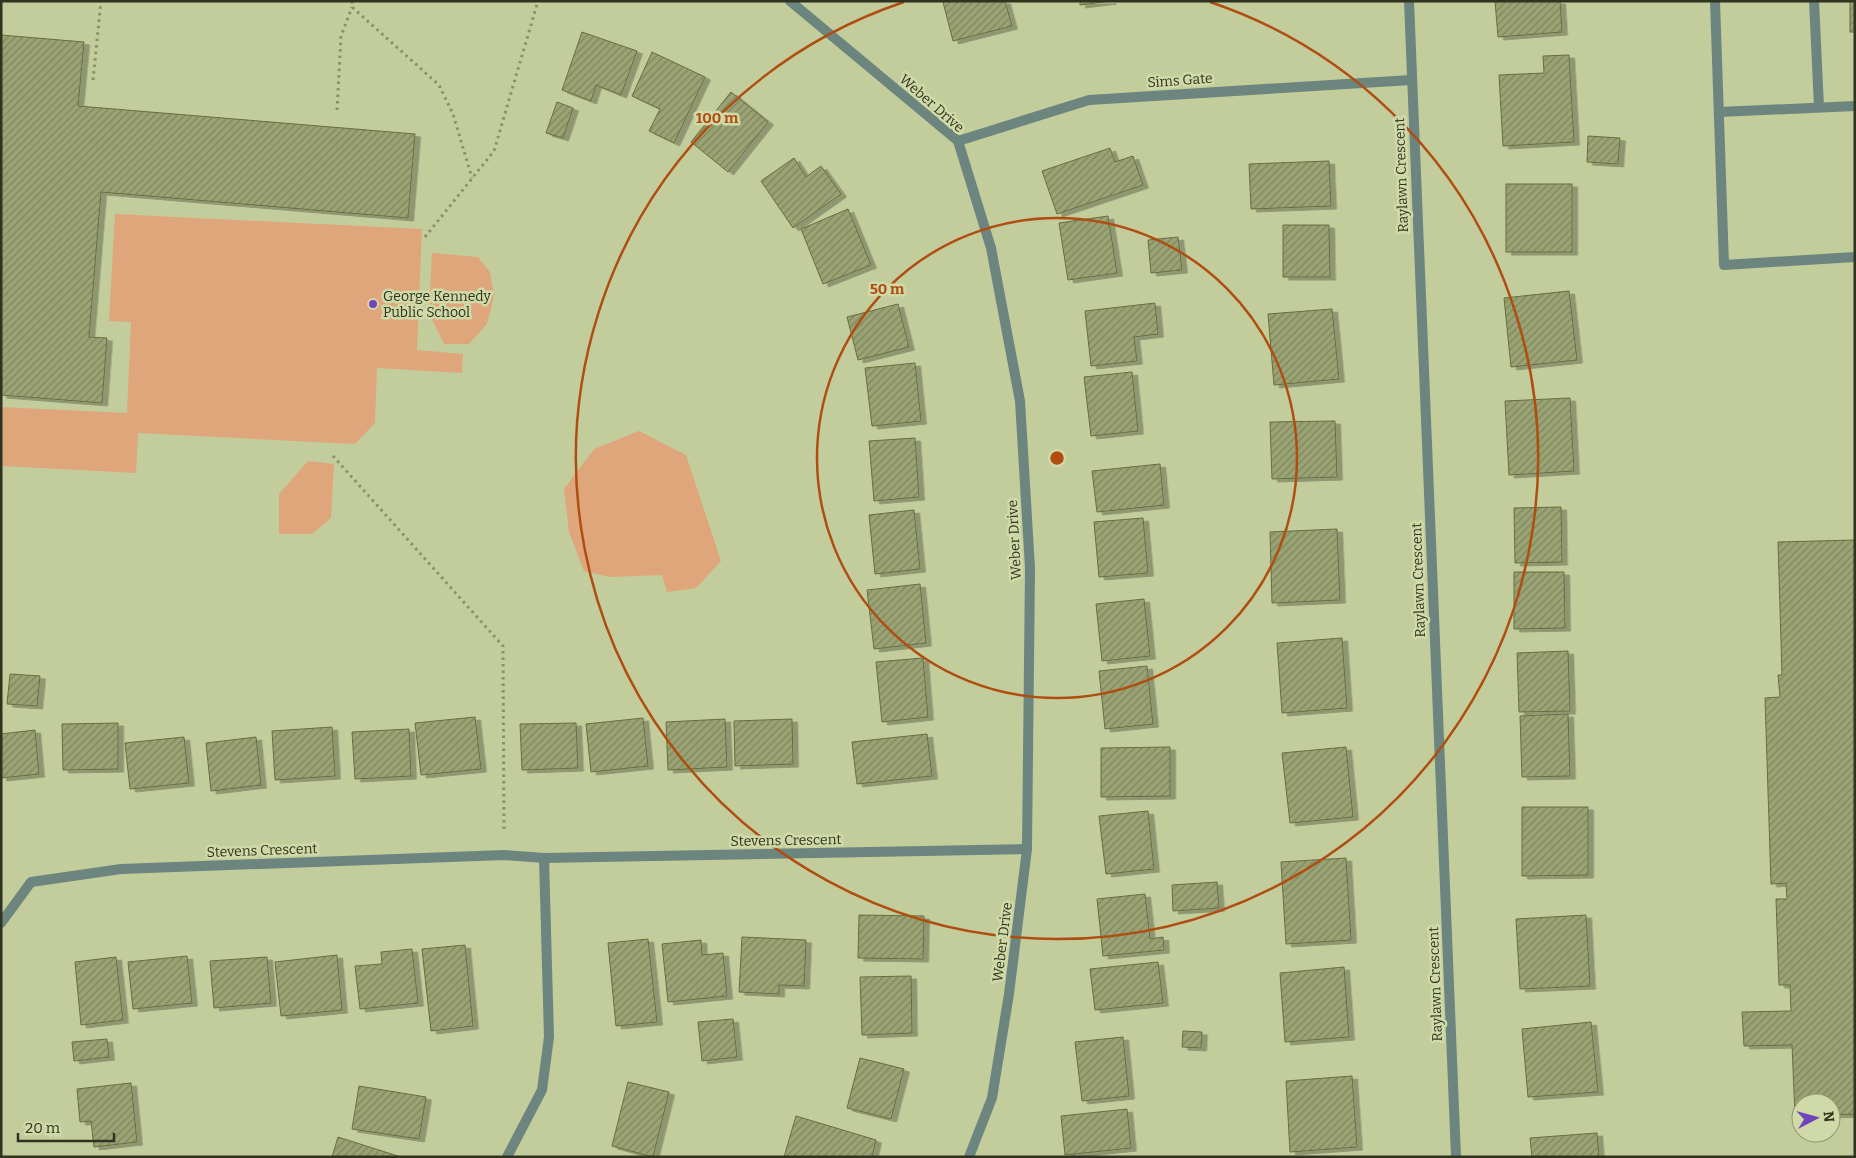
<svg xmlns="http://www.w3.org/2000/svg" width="1856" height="1158" font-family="Bitter,serif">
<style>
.green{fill:#dfa67c}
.building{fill:url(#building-hatch);stroke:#666e40;filter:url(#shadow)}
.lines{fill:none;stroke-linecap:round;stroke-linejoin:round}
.path{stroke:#88906b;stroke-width:3;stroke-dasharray:2.5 4;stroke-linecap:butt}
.lane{stroke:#6c857e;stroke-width:10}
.street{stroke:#6c857e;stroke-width:10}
.ring{fill:none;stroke:#b04e12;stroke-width:2.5}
.poi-dot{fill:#7244bc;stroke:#d0daa8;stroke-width:2}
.labels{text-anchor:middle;stroke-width:5;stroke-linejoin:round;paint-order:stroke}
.street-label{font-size:14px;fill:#2f331f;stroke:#d0daa8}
.poi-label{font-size:14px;fill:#2f331f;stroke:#d0daa8;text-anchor:start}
.centre{fill:#b04e12;stroke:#d0daa8;stroke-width:2.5}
.ring-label{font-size:15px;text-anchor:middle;font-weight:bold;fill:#b04e12;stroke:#d0daa8;stroke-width:5;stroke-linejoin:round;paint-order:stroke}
</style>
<defs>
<pattern id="building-hatch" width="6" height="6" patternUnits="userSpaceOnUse" patternTransform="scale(1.25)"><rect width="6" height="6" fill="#9aa373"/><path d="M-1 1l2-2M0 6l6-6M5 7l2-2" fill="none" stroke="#7e855e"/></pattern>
<filter id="shadow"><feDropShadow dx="5.5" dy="3" stdDeviation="0" flood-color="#0004"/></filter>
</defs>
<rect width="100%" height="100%" fill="#c3cd9c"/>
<!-- green -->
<g class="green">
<path d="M 115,214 L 422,229 L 417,350 L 463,354 L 462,373 L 377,368 L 375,423 L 355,444 L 138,433 L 136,473 L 1,466 L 1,407 L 127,413 L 131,322 L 109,321 Z"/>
<path d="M 432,253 L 478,257 L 490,272 L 494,296 L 487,324 L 469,344 L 444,344 L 429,313 Z"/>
<path d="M 639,431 L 686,455 L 721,561 L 696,588 L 667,592 L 662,575 L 610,577 L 584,571 L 569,532 L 564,489 L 594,449 Z"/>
<path d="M 308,461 L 334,464 L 331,518 L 312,534 L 279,534 L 279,494 Z"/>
</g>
<!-- building -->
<g class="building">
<path d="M 947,1 L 1005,1 L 1012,26 L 953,41 L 943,2 Z"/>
<path d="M 1080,1 L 1111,1 L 1080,5 Z"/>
<path d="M 1495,1 L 1560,1 L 1562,32 L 1498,37 Z"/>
<rect x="1850" y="1" width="5" height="31"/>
<path d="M 582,32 L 637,51 L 621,95 L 596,85 L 591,101 L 562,90 Z"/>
<path d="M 1,35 L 84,42 L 78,106 L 415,134 L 408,218 L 101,192 L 89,337 L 107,338 L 102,403 L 1,395 Z"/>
<path d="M 652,52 L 705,77 L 674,143 L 649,131 L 660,109 L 632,96 Z"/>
<path d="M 1569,55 L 1574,142 L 1503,146 L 1499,75 L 1544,73 L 1543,56 Z"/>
<path d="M 731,92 L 768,122 L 728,172 L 691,142 Z"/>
<path d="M 557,102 L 573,108 L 563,138 L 546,133 Z"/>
<path d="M 1588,136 L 1620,138 L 1618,164 L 1587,162 Z"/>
<path d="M 1110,148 L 1115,162 L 1133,156 L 1143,185 L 1057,214 L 1042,171 Z"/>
<path d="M 794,158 L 806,177 L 821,166 L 841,194 L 793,228 L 761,181 Z"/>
<path d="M 1329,161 L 1331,206 L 1251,209 L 1249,164 Z"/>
<rect x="1506" y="184" width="66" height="68"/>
<path d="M 848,209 L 871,265 L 823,284 L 801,229 Z"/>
<path d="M 1108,216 L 1117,273 L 1068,280 L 1059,223 Z"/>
<path d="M 1283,225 L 1329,225 L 1330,277 L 1283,277 Z"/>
<path d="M 1178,237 L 1182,270 L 1151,273 L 1148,240 Z"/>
<path d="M 1569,291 L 1577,360 L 1511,367 L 1504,298 Z"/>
<path d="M 1155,303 L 1158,334 L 1134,337 L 1137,361 L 1091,366 L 1085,311 Z"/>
<path d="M 898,304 L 909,347 L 858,360 L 847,317 Z"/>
<path d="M 1332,309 L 1339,379 L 1274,385 L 1268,314 Z"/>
<path d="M 915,363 L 921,421 L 872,426 L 865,368 Z"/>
<path d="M 1132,372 L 1138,431 L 1091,436 L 1084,377 Z"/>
<path d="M 1570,398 L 1574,471 L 1509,475 L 1505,401 Z"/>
<path d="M 1335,421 L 1337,477 L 1272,479 L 1270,422 Z"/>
<path d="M 915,438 L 919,497 L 874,501 L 869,441 Z"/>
<path d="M 1160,464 L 1164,505 L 1097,512 L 1092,471 Z"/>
<path d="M 1561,507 L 1562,562 L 1515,563 L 1514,508 Z"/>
<path d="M 914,510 L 920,569 L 875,574 L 869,515 Z"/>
<path d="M 1143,518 L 1148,573 L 1099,577 L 1094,522 Z"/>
<path d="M 1337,529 L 1340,600 L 1272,603 L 1270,532 Z"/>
<path d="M 1855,540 L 1855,1114 L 1831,1115 L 1831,1103 L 1801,1103 L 1801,1116 L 1795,1116 L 1792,1045 L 1744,1046 L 1742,1012 L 1791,1011 L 1790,985 L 1779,985 L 1776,899 L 1787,899 L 1786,883 L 1771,884 L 1765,698 L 1780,697 L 1778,675 L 1782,675 L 1778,542 Z"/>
<path d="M 1514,572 L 1564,572 L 1565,628 L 1514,629 Z"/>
<path d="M 920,584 L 926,643 L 874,649 L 867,590 Z"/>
<path d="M 1144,599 L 1150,656 L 1102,661 L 1096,604 Z"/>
<path d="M 1342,638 L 1347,708 L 1282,713 L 1277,643 Z"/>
<path d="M 1568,651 L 1570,711 L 1519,712 L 1517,653 Z"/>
<path d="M 923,658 L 928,717 L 882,722 L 876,662 Z"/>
<path d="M 1147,666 L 1153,724 L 1105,729 L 1099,671 Z"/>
<path d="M 10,674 L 40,676 L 37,706 L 7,704 Z"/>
<path d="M 1568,714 L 1570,776 L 1522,777 L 1520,716 Z"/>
<path d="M 475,717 L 481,769 L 421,775 L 415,723 Z"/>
<path d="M 643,718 L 648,766 L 591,772 L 586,724 Z"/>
<path d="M 725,719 L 727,767 L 668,770 L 666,722 Z"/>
<path d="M 792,719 L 793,764 L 735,766 L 734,721 Z"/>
<path d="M 118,723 L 118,769 L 63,770 L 62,724 Z"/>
<path d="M 576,723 L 578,768 L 522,770 L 520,724 Z"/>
<path d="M 332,727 L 335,776 L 275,780 L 272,731 Z"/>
<path d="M 409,729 L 411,776 L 355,779 L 352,732 Z"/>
<path d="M 35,730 L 39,774 L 1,778 L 1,734 Z"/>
<path d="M 927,734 L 932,776 L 857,784 L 852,742 Z"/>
<path d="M 184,737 L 189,783 L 130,789 L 125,743 Z"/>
<path d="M 256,737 L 261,785 L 211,791 L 206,743 Z"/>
<path d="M 1170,747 L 1170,796 L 1101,797 L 1101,748 Z"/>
<path d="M 1346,747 L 1353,817 L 1290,823 L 1282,753 Z"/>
<path d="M 1522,807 L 1588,807 L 1588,875 L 1522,876 Z"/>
<path d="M 1148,811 L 1154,869 L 1106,874 L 1099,816 Z"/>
<path d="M 1346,858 L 1351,940 L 1286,944 L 1281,862 Z"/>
<path d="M 1217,882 L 1219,908 L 1173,911 L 1172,885 Z"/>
<path d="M 1145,894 L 1150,939 L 1163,937 L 1164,950 L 1103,956 L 1097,899 Z"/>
<path d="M 859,915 L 924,916 L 923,959 L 858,958 Z"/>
<path d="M 1586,915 L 1590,986 L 1520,989 L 1516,919 Z"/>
<path d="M 742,937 L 806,940 L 804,986 L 779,985 L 779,994 L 739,992 Z"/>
<path d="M 648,939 L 657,1022 L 616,1026 L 608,943 Z"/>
<path d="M 701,940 L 702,955 L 723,953 L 727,996 L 668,1002 L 662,944 Z"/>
<path d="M 465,945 L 473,1026 L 431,1031 L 422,949 Z"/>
<path d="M 412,949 L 418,1003 L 360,1009 L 355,966 L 382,964 L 381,952 Z"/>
<path d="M 337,955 L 342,1010 L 281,1016 L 275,962 Z"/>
<path d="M 187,956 L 192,1003 L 133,1009 L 128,962 Z"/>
<path d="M 116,957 L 123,1020 L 81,1025 L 75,962 Z"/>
<path d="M 267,957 L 271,1003 L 214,1008 L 210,961 Z"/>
<path d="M 1158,962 L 1163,1003 L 1095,1010 L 1090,969 Z"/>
<path d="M 1344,967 L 1349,1037 L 1285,1042 L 1280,973 Z"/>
<path d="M 911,976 L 912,1033 L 862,1035 L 860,977 Z"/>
<path d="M 733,1019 L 737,1057 L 702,1061 L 698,1022 Z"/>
<path d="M 1591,1022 L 1598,1092 L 1528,1097 L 1522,1029 Z"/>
<path d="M 1183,1031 L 1202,1032 L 1201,1048 L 1182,1047 Z"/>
<path d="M 1123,1037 L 1129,1096 L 1082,1101 L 1075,1042 Z"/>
<path d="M 107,1039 L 109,1057 L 74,1061 L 72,1042 Z"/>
<path d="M 860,1058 L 904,1069 L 891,1119 L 847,1108 Z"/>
<path d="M 1352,1076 L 1357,1147 L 1290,1152 L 1286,1081 Z"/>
<path d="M 628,1082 L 669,1092 L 653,1157 L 612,1146 Z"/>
<path d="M 131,1083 L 137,1142 L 94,1147 L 91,1121 L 80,1122 L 77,1089 Z"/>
<path d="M 359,1086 L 426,1097 L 419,1139 L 352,1129 Z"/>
<path d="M 1127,1109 L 1131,1148 L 1065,1155 L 1061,1116 Z"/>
<path d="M 796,1116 L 876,1140 L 872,1157 L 784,1157 Z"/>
<path d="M 1597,1133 L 1599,1157 L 1532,1157 L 1530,1138 Z"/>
<path d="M 338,1137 L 401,1157 L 332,1157 Z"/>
</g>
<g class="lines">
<!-- path -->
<g class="path">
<path d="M 352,1 L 352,7 L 439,85 L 453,114 L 472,178"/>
<path d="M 93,80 L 101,1"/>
<path d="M 337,110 L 341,36 L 352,7"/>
<path d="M 425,237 L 494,151 L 538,1"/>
<path d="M 333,456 L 503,646 L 504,833"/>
</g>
<!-- lane -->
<g class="lane">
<path d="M 1715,1 L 1724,265 L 1855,257"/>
<path d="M 1814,1 L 1819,107"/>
<path d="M 1719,112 L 1855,106"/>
</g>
<!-- street -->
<g class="street">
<path d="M 790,1 L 958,141 L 991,248 L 1020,401 L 1030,568 L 1027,849 L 1009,994 L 992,1098 L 969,1157"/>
<path d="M 1409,1 L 1456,1157"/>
<path d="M 958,141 L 1089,100 L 1411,80"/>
<path d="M 1,923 L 31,882 L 121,869 L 504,855 L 544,858 L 1027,849"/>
<path d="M 507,1157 L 542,1090 L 549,1037 L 544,858"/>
</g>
</g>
<!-- distance rings -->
<g class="ring">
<circle cx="1057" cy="458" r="240"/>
<path d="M1210 2A481 481 0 1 1 904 2"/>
</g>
<!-- markers -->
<circle class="poi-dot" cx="373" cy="304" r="5"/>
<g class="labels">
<!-- street labels -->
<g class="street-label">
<text transform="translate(1180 80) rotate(-4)" y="5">Sims Gate</text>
<text transform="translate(932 103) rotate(41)" y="5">Weber Drive</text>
<text transform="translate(1401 175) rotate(-92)" y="5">Raylawn Crescent</text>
<text transform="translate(1014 540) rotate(-93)" y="5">Weber Drive</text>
<text transform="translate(1418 580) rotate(-92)" y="5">Raylawn Crescent</text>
<text transform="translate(786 840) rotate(-1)" y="5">Stevens Crescent</text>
<text transform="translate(262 850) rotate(-2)" y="5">Stevens Crescent</text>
<text transform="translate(1002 942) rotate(-83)" y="5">Weber Drive</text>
<text transform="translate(1435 984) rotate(-92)" y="5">Raylawn Crescent</text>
</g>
<!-- poi labels -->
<g class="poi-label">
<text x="383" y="301">George Kennedy<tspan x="383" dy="16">Public School</tspan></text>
</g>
</g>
<circle cx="1057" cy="458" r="8" class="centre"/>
<g class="ring-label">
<text x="717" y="123">100 m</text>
<text x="887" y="294">50 m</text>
</g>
<!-- border -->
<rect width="1856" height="1158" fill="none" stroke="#2f331f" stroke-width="5"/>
<!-- north arrow -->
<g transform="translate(1816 1118) rotate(84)"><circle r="24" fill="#d0daa8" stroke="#909771"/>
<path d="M0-4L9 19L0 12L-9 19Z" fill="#7244bc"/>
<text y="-8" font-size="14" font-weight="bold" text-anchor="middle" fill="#2f331f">N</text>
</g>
<!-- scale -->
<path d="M18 1133v8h96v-8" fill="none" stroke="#2f331f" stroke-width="2.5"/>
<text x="25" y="1133" font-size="15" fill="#2f331f" stroke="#d0daa8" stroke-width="4" paint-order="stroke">20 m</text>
</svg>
